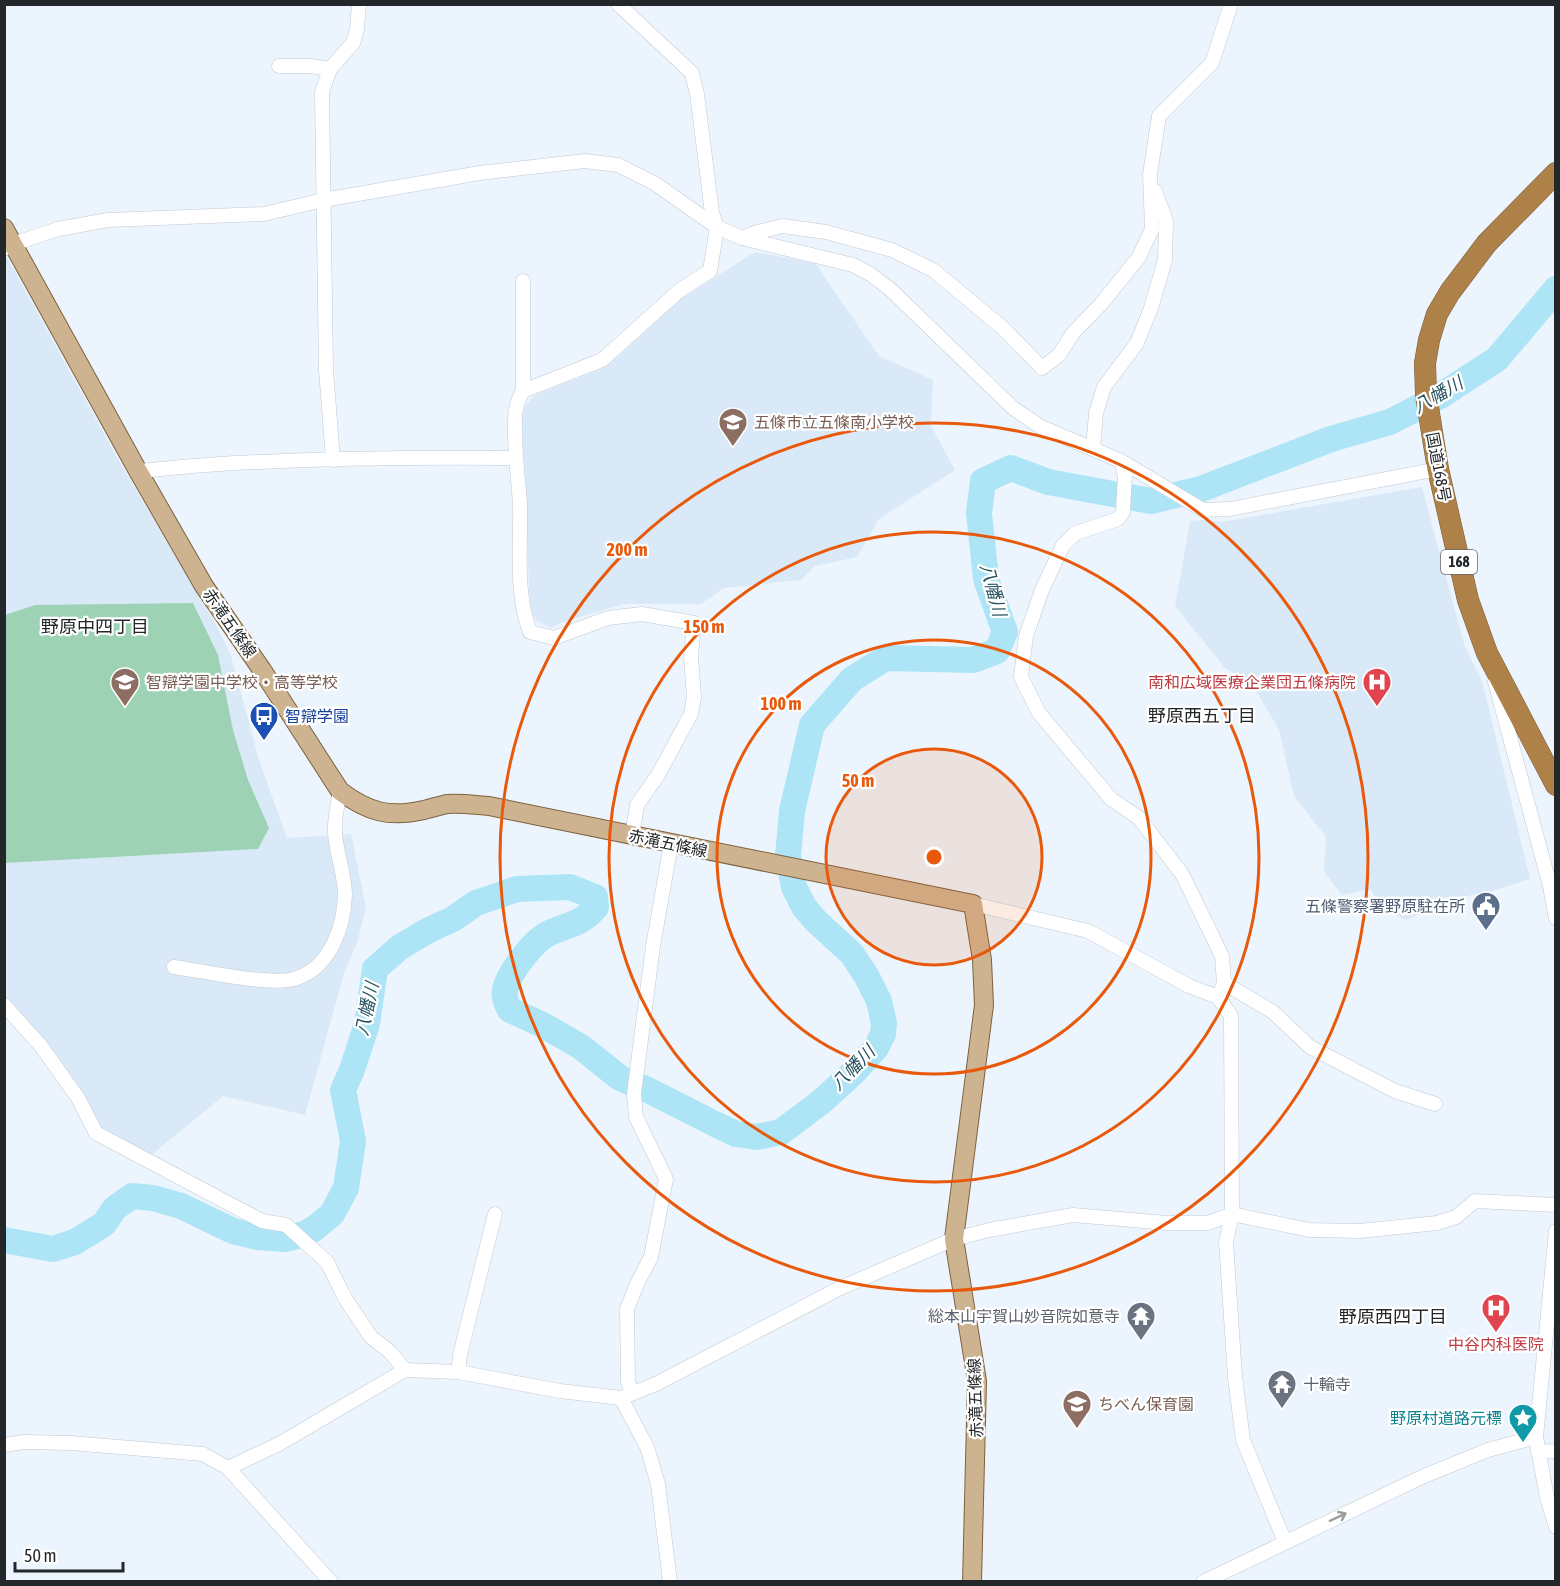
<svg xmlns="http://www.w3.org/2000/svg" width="1560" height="1586" font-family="'Asap Condensed','Noto Sans JP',sans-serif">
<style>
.built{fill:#dae9f7}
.green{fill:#9dd2b4}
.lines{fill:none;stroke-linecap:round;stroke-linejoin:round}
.river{stroke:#ade5f6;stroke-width:26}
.minor-casing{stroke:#c1c9d2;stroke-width:15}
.major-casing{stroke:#7d623e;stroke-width:20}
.highway-casing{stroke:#7d623e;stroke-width:22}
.minor{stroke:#fff;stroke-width:14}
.major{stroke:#ceb391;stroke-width:18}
.highway{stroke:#ad8148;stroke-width:21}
.oneway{stroke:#9c9e9f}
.ring{fill:none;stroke:#e8590c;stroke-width:3}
.labels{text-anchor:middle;stroke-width:4.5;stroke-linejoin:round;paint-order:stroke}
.shield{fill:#fff;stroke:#66686a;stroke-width:1.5}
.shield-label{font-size:15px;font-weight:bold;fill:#24272a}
.education-label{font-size:16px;fill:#785e54;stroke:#fff;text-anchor:start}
.street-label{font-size:16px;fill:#24272a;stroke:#fff}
.health-label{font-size:16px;fill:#be3a42;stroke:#fff;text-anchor:end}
.transit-label{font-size:16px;fill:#164399;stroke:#fff;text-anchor:start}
.service-label{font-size:16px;fill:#4e5e75;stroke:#fff;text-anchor:end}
.worship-label{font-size:16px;fill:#5b616d;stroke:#fff;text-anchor:end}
.culture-label{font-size:16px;fill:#0d838f;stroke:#fff;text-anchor:end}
.water-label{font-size:18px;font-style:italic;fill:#295562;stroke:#fff}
.neighbourhood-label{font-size:18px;fill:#24272a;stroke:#fff}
.centre{fill:#e8590c;stroke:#fff;stroke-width:3}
.ring-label{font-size:18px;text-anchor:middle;font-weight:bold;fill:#e8590c;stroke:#fff;stroke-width:4.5;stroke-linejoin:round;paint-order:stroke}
</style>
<rect width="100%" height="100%" fill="#ecf5fd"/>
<!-- built -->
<g class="built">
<path d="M 755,252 L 815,263 L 879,356 L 933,380 L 931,426 L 955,470 L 879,519 L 857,557 L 815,566 L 801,580 L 724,588 L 701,604 L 624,604 L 563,622 L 550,628 L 537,621 L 530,609 L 522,420 L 525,406 L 535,395 L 596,371 L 621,354 L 679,300 Z"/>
<path d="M 7,257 L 119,461 L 219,630 L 231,656 L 259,760 L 287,838 L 351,834 L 366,908 L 357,943 L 344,973 L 305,1115 L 223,1096 L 149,1157 L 99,1131 L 80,1098 L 30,1023 L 5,998 L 4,259 Z"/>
<path d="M 1422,487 L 1464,644 L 1483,684 L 1530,879 L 1496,890 L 1467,896 L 1431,899 L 1430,910 L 1406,920 L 1385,911 L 1370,889 L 1342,895 L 1324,872 L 1326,837 L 1294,796 L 1279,730 L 1252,684 L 1225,668 L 1175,606 L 1190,521 L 1203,520 L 1222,522 Z"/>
</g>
<!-- green -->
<path class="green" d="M 193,603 L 218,655 L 233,730 L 248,780 L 269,828 L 258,849 L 5,863 L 5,615 L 35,605 Z"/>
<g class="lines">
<!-- river -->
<path class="river" d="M 4,1240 L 53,1249 L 75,1242 L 104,1224 L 115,1208 L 132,1196 L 153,1198 L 181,1206 L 233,1231 L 258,1237 L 284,1239 L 305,1234 L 315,1228 L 332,1214 L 346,1188 L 353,1141 L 343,1090 L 352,1070 L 367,1024 L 375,969 L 400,947 L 429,930 L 453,919 L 476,903 L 517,889 L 570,887 L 595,897 L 596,907 C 578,928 564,924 544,936 C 531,945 501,981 505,997 C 505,1001 508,1006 510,1010 L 543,1025 L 581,1047 L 620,1078 L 648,1090 L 715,1124 L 736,1134 L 757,1137 L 781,1132 L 821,1102 L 853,1073 L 876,1048 L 883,1034 L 884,1023 L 879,1001 L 867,977 L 852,954 L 816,921 L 804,907 L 794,887 L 788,856 L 792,811 L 812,725 L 852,679 L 886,658 L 973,660 L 997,651 L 1005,632 L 986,579 L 979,513 L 983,481 L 1011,468 L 1048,482 L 1151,501 L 1201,489 L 1331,439 L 1390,422 L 1440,396 L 1497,359 L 1556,289"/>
<!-- minor casing -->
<g class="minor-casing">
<g id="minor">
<path d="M 618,4 L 692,73 L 697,94 L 712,213 L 717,227 L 710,271 L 680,290 L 602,360 L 523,391 C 517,400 515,409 515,421 C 514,448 518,476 520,504 C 521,546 515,593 530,632 L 554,638 L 608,618 L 642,614 L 694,623 L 691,657 L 694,697 L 691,714 L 658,775 L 637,805 L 632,836"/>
<path d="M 279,66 L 311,66 L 330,69"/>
<path d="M 742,238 L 757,232 L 783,226 L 826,232 L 892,250 L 933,270 L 1004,329 L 1042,368 L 1059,355 L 1073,333 L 1101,304 L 1139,257 L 1152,229 L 1150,174 L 1159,116 L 1212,63 L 1231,4"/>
<path d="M 4,249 L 13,244 L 58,229 L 108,220 L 264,214 L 323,200 L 480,173 L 585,161 L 618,165 L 654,183 L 717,227 L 742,238 L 853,265 L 870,274 L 890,289 L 1013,408 L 1041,427 L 1121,461 L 1203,510 L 1230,509 L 1438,469"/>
<path d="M 523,281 L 523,391"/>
<path d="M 1093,449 L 1096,413 L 1104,387 L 1137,343 L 1151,308 L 1165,260 L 1166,221 L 1155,191"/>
<path d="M 333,460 L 326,370 L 322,92 L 330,69 L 353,43 L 357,29 L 359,4"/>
<path d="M 1121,461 L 1125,475 L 1123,512 L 1118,519 L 1076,533 L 1063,545 L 1042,590 L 1026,636 L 1021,677 L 1039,713 L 1111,799 L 1139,818 L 1182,874 L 1222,956 L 1224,983 L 1218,997"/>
<path d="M 138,471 C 160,470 183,466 206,465 C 309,458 413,457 516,458"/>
<path d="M 1495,682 L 1550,886 L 1556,918"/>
<path d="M 973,904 L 1088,931 L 1189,986 L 1218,997 L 1231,1016 L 1232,1214 L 1226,1242 L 1235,1377 L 1243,1440 L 1285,1542"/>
<path d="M 174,967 C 202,971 274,987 297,978 C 330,967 344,927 345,895 C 345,874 336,853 335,832 C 334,819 338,804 340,791"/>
<path d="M 1224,983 L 1273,1012 L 1310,1047 L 1395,1091 L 1435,1104"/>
<path d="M 4,1005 L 41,1046 L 78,1098 L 96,1133 L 262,1221 L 286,1225 L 327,1262 L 346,1300 L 371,1337 L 390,1352 L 405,1370"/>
<path d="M 1556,1231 L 1536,1437 L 1547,1498 L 1556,1527"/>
<path d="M 458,1372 L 460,1355 L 495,1214"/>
<path d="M 632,1393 L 628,1382 L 627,1309 L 637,1284 L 651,1257 L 666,1179 L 636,1117 L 634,1094 L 653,946 L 671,844"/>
<path d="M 621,1398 L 647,1447 L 658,1484 L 670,1582"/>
<path d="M 4,1445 L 24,1442 L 71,1443 L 203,1454 L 228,1468 L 331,1582"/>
<path d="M 1538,1452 L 1556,1451"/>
<path d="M 228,1468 L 279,1444 L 405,1370 L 458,1372 L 560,1391 L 621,1398 L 656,1384 L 840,1288 L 954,1239 L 989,1230 L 1073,1215 L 1167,1223 L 1208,1223 L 1232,1214 L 1309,1230 L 1360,1231 L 1437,1223 L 1456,1217 L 1475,1201 L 1556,1205"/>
<path d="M 1203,1582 L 1424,1476 L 1488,1450 L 1536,1437"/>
</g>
</g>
<!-- major casing -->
<g class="major-casing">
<path id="major" d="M 4,228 L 138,471 L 204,586 L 262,670 L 340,791 C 368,812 389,818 424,810 C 431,808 439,806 447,804 C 461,803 475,805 489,806 L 973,904 L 982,960 L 984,1005 L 954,1239 L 977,1381 L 972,1582"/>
</g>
<!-- highway casing -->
<g class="highway-casing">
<path id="highway" d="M 1556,173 L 1487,243 L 1450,292 L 1437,314 L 1429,340 L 1425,363 L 1426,395 L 1438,469 L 1468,600 L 1487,653 L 1556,785"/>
</g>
<!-- minor -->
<use href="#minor" class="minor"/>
<!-- major -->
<use href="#major" class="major"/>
<!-- highway -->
<use href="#highway" class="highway"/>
</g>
<!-- one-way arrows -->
<defs><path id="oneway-shaft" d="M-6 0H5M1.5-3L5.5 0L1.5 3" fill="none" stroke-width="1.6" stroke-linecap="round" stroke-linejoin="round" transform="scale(1.5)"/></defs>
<use class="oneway" href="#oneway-shaft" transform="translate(1338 1517) rotate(-25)"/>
<!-- distance rings -->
<circle cx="934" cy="857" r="108" fill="#e8590c" fill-opacity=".12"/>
<g class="ring">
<circle cx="934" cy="857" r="108"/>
<circle cx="934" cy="857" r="217"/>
<circle cx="934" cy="857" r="325"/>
<circle cx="934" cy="857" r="434"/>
</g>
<!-- icons -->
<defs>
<g id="school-pin" transform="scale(1.5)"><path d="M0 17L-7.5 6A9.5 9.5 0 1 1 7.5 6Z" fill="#8d6e63" stroke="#fff"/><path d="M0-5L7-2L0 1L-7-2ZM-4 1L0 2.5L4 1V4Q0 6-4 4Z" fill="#fff"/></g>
<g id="hospital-pin" transform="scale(1.5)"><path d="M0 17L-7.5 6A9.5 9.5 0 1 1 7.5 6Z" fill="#e0444e" stroke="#fff"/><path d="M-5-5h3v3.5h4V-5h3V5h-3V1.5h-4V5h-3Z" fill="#fff"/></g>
<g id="bus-pin" transform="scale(1.5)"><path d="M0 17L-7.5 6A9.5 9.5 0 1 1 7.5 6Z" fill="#1a4fb4" stroke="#fff"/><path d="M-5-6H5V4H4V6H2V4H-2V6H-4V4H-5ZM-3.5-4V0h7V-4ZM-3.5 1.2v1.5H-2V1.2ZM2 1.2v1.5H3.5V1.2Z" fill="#fff"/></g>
<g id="civic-pin" transform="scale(1.5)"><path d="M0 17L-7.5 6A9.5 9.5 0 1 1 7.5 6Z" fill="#5c6f8a" stroke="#fff"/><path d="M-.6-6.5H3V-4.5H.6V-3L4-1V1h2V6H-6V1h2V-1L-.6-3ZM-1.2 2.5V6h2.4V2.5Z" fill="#fff"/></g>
<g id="temple-pin" transform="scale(1.5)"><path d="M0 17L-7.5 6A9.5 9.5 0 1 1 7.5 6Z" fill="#6b7280" stroke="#fff"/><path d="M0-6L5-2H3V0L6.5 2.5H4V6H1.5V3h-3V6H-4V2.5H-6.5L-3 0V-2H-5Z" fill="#fff"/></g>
<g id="sight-pin" transform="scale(1.5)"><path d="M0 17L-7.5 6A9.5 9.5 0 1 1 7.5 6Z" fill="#0f9aa8" stroke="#fff"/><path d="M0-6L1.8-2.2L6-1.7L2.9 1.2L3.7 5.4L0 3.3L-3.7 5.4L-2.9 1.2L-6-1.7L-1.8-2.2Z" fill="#fff"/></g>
</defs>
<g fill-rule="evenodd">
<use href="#school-pin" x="733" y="422"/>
<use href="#school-pin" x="125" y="682"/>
<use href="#hospital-pin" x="1377" y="682"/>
<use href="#bus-pin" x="264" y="716"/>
<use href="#civic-pin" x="1486" y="906"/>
<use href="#hospital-pin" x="1496" y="1308"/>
<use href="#temple-pin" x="1141" y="1316"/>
<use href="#temple-pin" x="1282" y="1384"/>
<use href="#school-pin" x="1077" y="1404"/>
<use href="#sight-pin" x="1523" y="1418"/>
</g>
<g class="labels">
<!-- shield labels -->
<rect class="shield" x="1441" y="550" width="36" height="24" rx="4.5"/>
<g class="shield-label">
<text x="1459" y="567">168</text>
</g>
<!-- education labels -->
<g class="education-label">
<text x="754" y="428">五條市立五條南小学校</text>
<text x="146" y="688">智辯学園中学校・高等学校</text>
<text x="1098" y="1410">ちべん保育園</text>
</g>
<!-- street labels -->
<g class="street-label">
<text transform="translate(1439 467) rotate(79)" y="6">国道168号</text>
<text transform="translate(230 623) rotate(55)" y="6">赤滝五條線</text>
<text transform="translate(668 843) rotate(12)" y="6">赤滝五條線</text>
<text transform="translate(975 1398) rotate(-92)" y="6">赤滝五條線</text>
</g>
<!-- health labels -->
<g class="health-label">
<text x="1356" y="688">南和広域医療企業団五條病院</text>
<text x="1496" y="1350" text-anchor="middle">中谷内科医院</text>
</g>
<!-- transit labels -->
<g class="transit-label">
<text x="285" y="722">智辯学園</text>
</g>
<!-- service labels -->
<g class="service-label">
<text x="1465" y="912">五條警察署野原駐在所</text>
</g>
<!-- worship labels -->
<g class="worship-label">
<text x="1120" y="1322">総本山宇賀山妙音院如意寺</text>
<text x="1303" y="1390" text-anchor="start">十輪寺</text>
</g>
<!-- culture labels -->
<g class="culture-label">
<text x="1502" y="1424">野原村道路元標</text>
</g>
<!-- water labels -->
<g class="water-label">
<text transform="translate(1438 395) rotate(-30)" y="6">八幡川</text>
<text transform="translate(993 590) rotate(75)" y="6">八幡川</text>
<text transform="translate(367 1009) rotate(-78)" y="6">八幡川</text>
<text transform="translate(853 1068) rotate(-46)" y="6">八幡川</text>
</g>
<!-- neighbourhood labels -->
<g class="neighbourhood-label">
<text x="95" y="633">野原中四丁目</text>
<text x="1202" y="722">野原西五丁目</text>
<text x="1393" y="1323">野原西四丁目</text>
</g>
</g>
<circle cx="934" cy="857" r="9" class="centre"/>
<g class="ring-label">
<text x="627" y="556">200 m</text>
<text x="704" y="633">150 m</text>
<text x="781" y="710">100 m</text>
<text x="858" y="787">50 m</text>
</g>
<!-- border -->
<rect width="1560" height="1586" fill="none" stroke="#24272a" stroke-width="12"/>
<!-- scale -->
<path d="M15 1562v9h108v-9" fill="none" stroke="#24272a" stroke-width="3"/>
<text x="24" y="1562" font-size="18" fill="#24272a" stroke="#ffffff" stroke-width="4.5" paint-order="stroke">50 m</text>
</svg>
